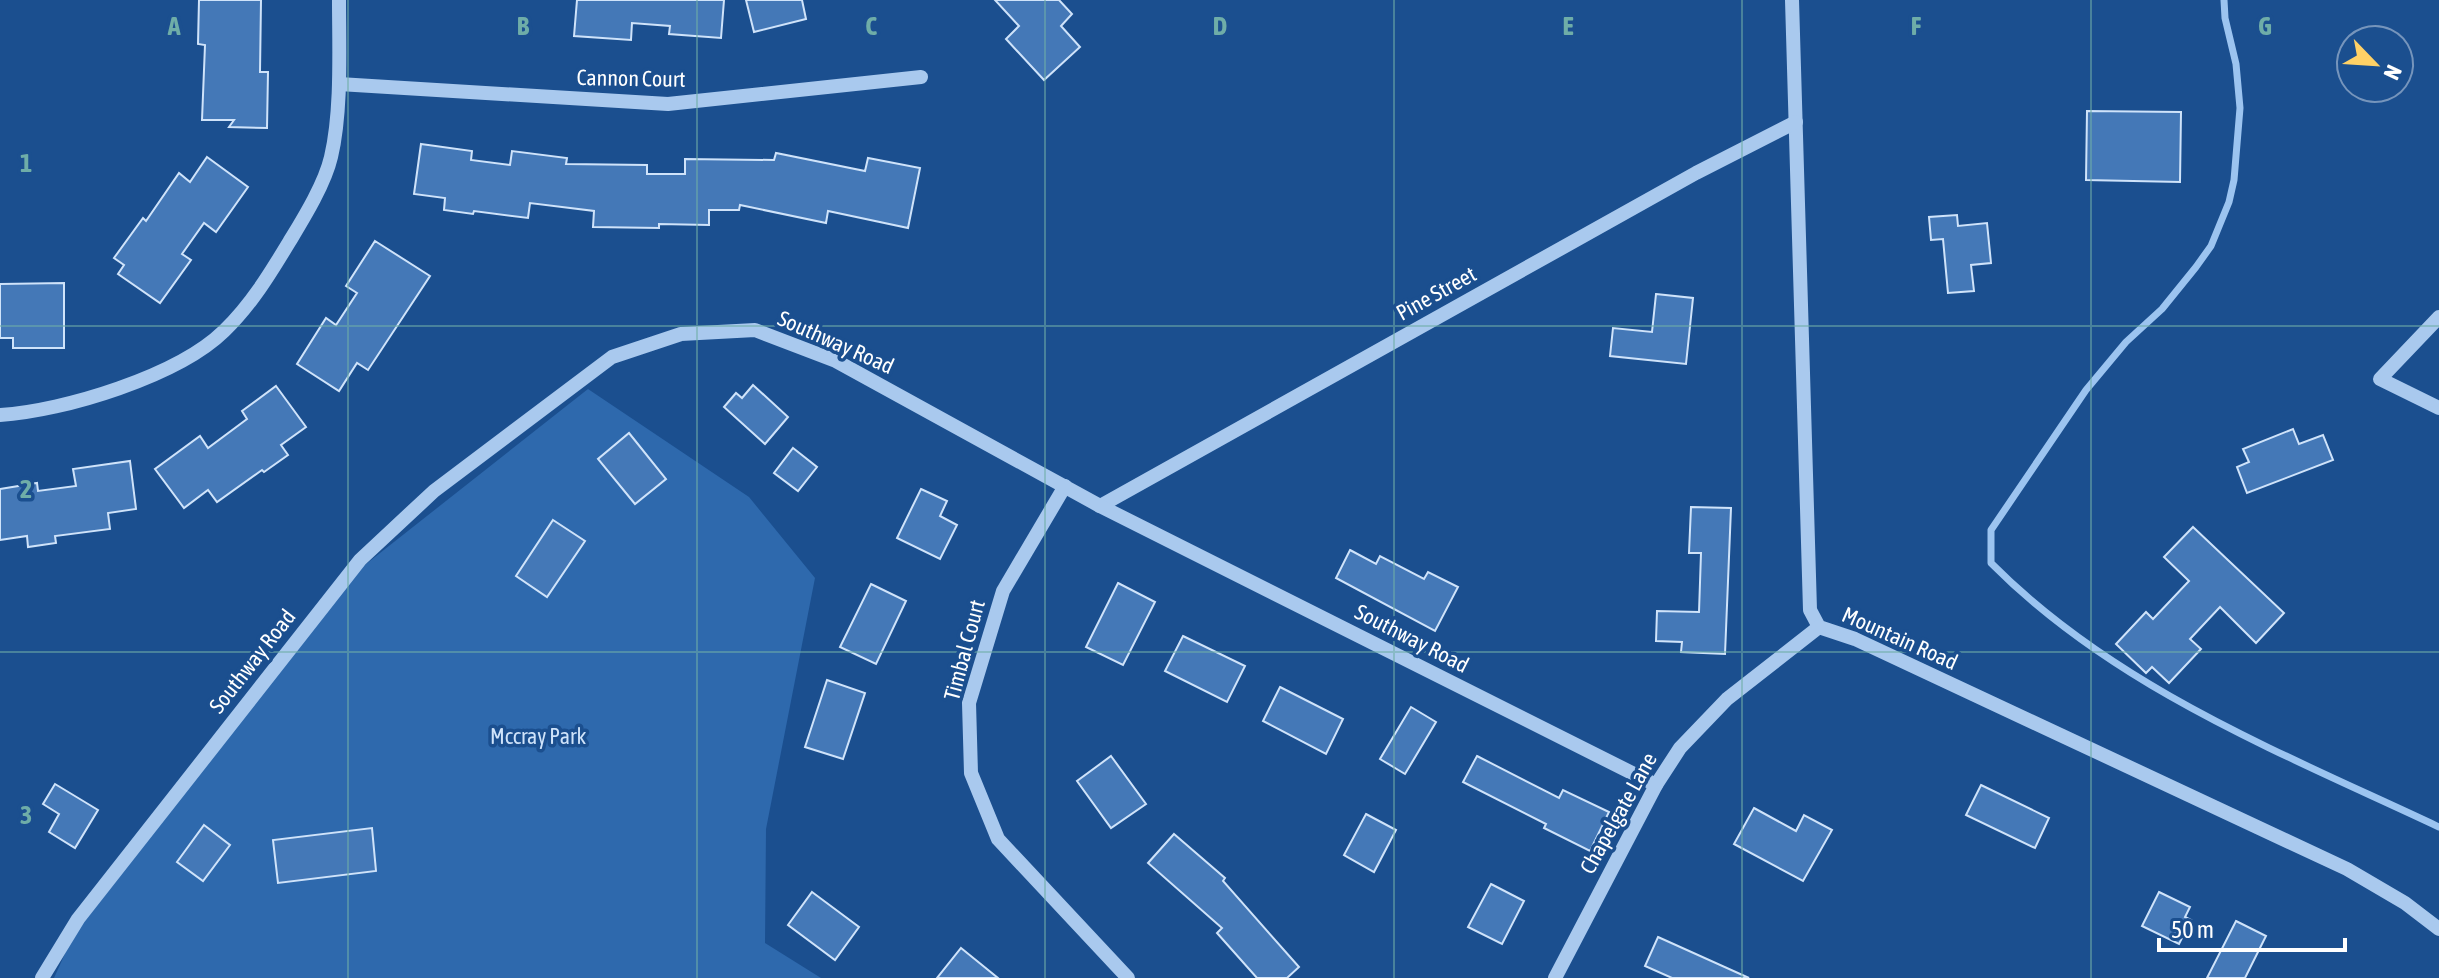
<svg xmlns="http://www.w3.org/2000/svg" width="2439" height="978" font-family="'Asap Condensed',sans-serif">
<style>
.green{fill:#2e69ad}
.lines{fill:none;stroke-linecap:round;stroke-linejoin:round}
.stream{stroke:#9cc4f0;stroke-width:7}
.building{fill:#4478b7;stroke:#cfe3fa;stroke-width:2}
.minor{stroke:#a9c9ee;stroke-width:14}
.grid{fill:none;stroke:#6fada8;stroke-width:2;stroke-opacity:0.55}
.labels{text-anchor:middle;stroke-width:7;stroke-linejoin:round;paint-order:stroke}
.street-label{font-size:22px;fill:#fff;stroke:#1b4f8f}
.park-label{font-size:22px;fill:#cfe3fa;stroke:#1b4f8f}
.grid-label{font-size:26px;text-anchor:middle;font-weight:bold;fill:#6fada8;stroke:#1b4f8f;stroke-width:7;stroke-linejoin:round;paint-order:stroke}
</style>
<rect width="100%" height="100%" fill="#1b4f8f"/>
<!-- green -->
<path class="green" d="M 588,389 L 749,497 L 815,578 L 766,829 L 765,943 L 821,978 L 54,978 L 73,936 L 361,568 Z"/>
<g class="lines">
<!-- stream -->
<path class="stream" d="M 2224,0 L 2225,18 L 2236,64 L 2240,108 L 2234,180 L 2229,202 L 2211,246 L 2196,267 L 2162,309 L 2126,342 L 2086,390 L 1991,530 L 1991,563 C 2115,688 2282,753 2439,827"/>
</g>
<!-- building -->
<g class="building">
<path d="M 199,0 L 261,0 L 260,72 L 268,72 L 267,128 L 229,127 L 234,120 L 202,120 L 205,45 L 198,44 Z"/>
<path d="M 577,0 L 724,0 L 721,38 L 669,34 L 670,26 L 632,23 L 631,40 L 574,36 Z"/>
<path d="M 746,0 L 802,0 L 806,19 L 754,32 Z"/>
<path d="M 995,0 L 1059,0 L 1072,14 L 1061,26 L 1080,47 L 1044,80 L 1006,39 L 1019,26 Z"/>
<path d="M 2087,111 L 2181,112 L 2180,182 L 2086,180 Z"/>
<path d="M 421,144 L 472,151 L 471,160 L 510,165 L 512,151 L 567,158 L 566,164 L 647,165 L 647,174 L 685,174 L 685,159 L 774,160 L 776,153 L 865,171 L 868,158 L 920,168 L 908,228 L 828,211 L 826,223 L 740,205 L 739,210 L 709,210 L 709,225 L 659,224 L 659,228 L 593,227 L 594,211 L 530,203 L 528,218 L 474,211 L 473,214 L 444,210 L 445,198 L 414,194 Z"/>
<path d="M 207,157 L 248,187 L 216,232 L 204,223 L 182,254 L 191,260 L 160,303 L 118,274 L 124,265 L 114,258 L 143,218 L 146,221 L 179,173 L 190,182 Z"/>
<path d="M 1957,215 L 1958,226 L 1987,223 L 1991,263 L 1971,265 L 1974,291 L 1948,293 L 1943,239 L 1931,240 L 1929,217 Z"/>
<path d="M 375,241 L 430,276 L 368,370 L 357,363 L 339,391 L 297,364 L 326,318 L 336,325 L 357,293 L 346,286 Z"/>
<path d="M 64,283 L 64,348 L 13,348 L 13,338 L 0,338 L 0,284 Z"/>
<path d="M 1656,294 L 1693,298 L 1686,364 L 1610,356 L 1613,328 L 1652,332 Z"/>
<path d="M 753,385 L 788,417 L 765,444 L 724,407 L 736,393 L 742,398 Z"/>
<path d="M 276,386 L 306,427 L 281,445 L 288,455 L 264,472 L 262,470 L 217,502 L 208,490 L 184,508 L 155,469 L 200,436 L 208,448 L 247,419 L 242,411 Z"/>
<path d="M 2293,429 L 2299,444 L 2323,435 L 2333,460 L 2247,493 L 2237,467 L 2249,462 L 2243,449 Z"/>
<path d="M 629,433 L 666,479 L 635,504 L 598,459 Z"/>
<path d="M 793,448 L 817,467 L 798,491 L 774,473 Z"/>
<path d="M 130,461 L 136,509 L 108,513 L 110,529 L 55,536 L 56,543 L 28,547 L 27,536 L 0,540 L 0,489 L 37,483 L 38,491 L 76,486 L 73,469 Z"/>
<path d="M 921,489 L 947,501 L 940,516 L 957,525 L 940,559 L 897,538 Z"/>
<path d="M 1691,507 L 1731,508 L 1725,654 L 1681,652 L 1682,642 L 1656,641 L 1657,611 L 1699,612 L 1701,553 L 1689,553 Z"/>
<path d="M 553,520 L 585,541 L 547,597 L 516,576 Z"/>
<path d="M 2193,527 L 2284,613 L 2256,643 L 2220,607 L 2190,639 L 2201,649 L 2169,683 L 2152,667 L 2146,673 L 2116,644 L 2146,612 L 2153,619 L 2189,581 L 2164,557 Z"/>
<path d="M 1350,550 L 1376,564 L 1380,556 L 1424,579 L 1428,572 L 1458,587 L 1435,631 L 1336,578 Z"/>
<path d="M 1118,583 L 1155,602 L 1123,665 L 1086,647 Z"/>
<path d="M 871,584 L 906,601 L 876,664 L 840,647 Z"/>
<path d="M 1183,636 L 1245,666 L 1227,702 L 1165,671 Z"/>
<path d="M 827,680 L 865,693 L 843,759 L 805,747 Z"/>
<path d="M 1280,687 L 1343,719 L 1326,754 L 1263,721 Z"/>
<path d="M 1411,707 L 1436,722 L 1405,774 L 1380,759 Z"/>
<path d="M 1111,756 L 1146,804 L 1111,828 L 1077,781 Z"/>
<path d="M 1477,756 L 1559,798 L 1563,790 L 1609,812 L 1590,851 L 1544,828 L 1546,824 L 1463,782 Z"/>
<path d="M 55,784 L 98,810 L 75,848 L 49,832 L 59,814 L 43,804 Z"/>
<path d="M 1981,785 L 2049,818 L 2035,848 L 1966,815 Z"/>
<path d="M 1754,808 L 1796,831 L 1804,815 L 1832,830 L 1803,881 L 1734,844 Z"/>
<path d="M 1366,814 L 1396,830 L 1374,872 L 1344,855 Z"/>
<path d="M 204,825 L 230,845 L 203,881 L 177,862 Z"/>
<path d="M 372,828 L 376,871 L 278,883 L 273,840 Z"/>
<path d="M 1174,834 L 1225,878 L 1223,881 L 1299,967 L 1287,978 L 1257,978 L 1217,933 L 1222,928 L 1148,863 Z"/>
<path d="M 1491,884 L 1524,901 L 1502,944 L 1468,927 Z"/>
<path d="M 812,892 L 859,927 L 835,960 L 788,925 Z"/>
<path d="M 2159,892 L 2190,907 L 2185,917 L 2191,920 L 2179,944 L 2142,926 Z"/>
<path d="M 2236,921 L 2266,936 L 2245,978 L 2207,978 Z"/>
<path d="M 1658,937 L 1749,978 L 1672,978 L 1645,966 Z"/>
<path d="M 961,948 L 998,978 L 937,978 Z"/>
</g>
<g class="lines">
<!-- minor -->
<g class="minor">
<path d="M 1792,0 L 1810,610 L 1819,627 L 1855,639 L 2347,869 L 2405,903 L 2439,929"/>
<path d="M 339,84 L 668,104 L 921,77"/>
<path d="M 2439,317 L 2380,379 L 2439,408"/>
<path d="M 0,415 C 64,411 178,376 224,331 C 252,304 271,272 291,239 C 305,216 325,183 331,157 C 342,111 339,48 339,0"/>
<path d="M 1065,486 L 1003,591 L 969,703 L 971,773 L 998,839 L 1128,978"/>
<path d="M 1100,506 L 1696,173 L 1796,122"/>
<path d="M 42,978 L 78,919 L 360,560 L 434,491 L 612,357 L 681,334 L 755,330 L 836,361 L 1100,506 L 1656,785"/>
<path d="M 1555,978 L 1656,785 L 1680,748 L 1727,699 L 1819,627"/>
</g>
</g>
<!-- grid -->
<path class="grid" d="M 348,0 L 348,978M 697,0 L 697,978M 1045,0 L 1045,978M 1394,0 L 1394,978M 1742,0 L 1742,978M 2091,0 L 2091,978M 0,326 L 2439,326M 0,652 L 2439,652"/>
<g class="labels">
<!-- street labels -->
<g class="street-label">
<text transform="translate(631 78) rotate(1)" y="8">Cannon Court</text>
<text transform="translate(1436 293) rotate(-29)" y="8">Pine Street</text>
<text transform="translate(836 342) rotate(24)" y="8">Southway Road</text>
<text transform="translate(1412 638) rotate(27)" y="8">Southway Road</text>
<text transform="translate(1900 638) rotate(24)" y="8">Mountain Road</text>
<text transform="translate(964 650) rotate(-75)" y="8">Timbal Court</text>
<text transform="translate(252 661) rotate(-52)" y="8">Southway Road</text>
<text transform="translate(1618 813) rotate(-61)" y="8">Chapelgate Lane</text>
</g>
<!-- park labels -->
<g class="park-label">
<text x="538" y="744">Mccray Park</text>
</g>
</g>
<g class="grid-label">
<text x="174" y="35">A</text>
<text x="523" y="35">B</text>
<text x="871" y="35">C</text>
<text x="1220" y="35">D</text>
<text x="1568" y="35">E</text>
<text x="1916" y="35">F</text>
<text x="2265" y="35">G</text>
<text x="26" y="172">1</text>
<text x="26" y="498">2</text>
<text x="26" y="824">3</text>
</g>
<!-- north arrow -->
<g transform="translate(2375 64) rotate(115)"><circle r="38" fill="#1b4f8f" stroke="#7695bc" stroke-width="2"/>
<path d="M0-6L14 30L0 20L-14 30Z" fill="#ffd166"/>
<text y="-12" font-size="22" font-weight="bold" text-anchor="middle" fill="#ffffff">N</text>
</g>
<!-- scale -->
<path d="M2159 938v12h186v-12" fill="none" stroke="#ffffff" stroke-width="4"/>
<text x="2171" y="938" font-size="24" fill="#ffffff" stroke="#1b4f8f" stroke-width="6" paint-order="stroke">50 m</text>
</svg>
